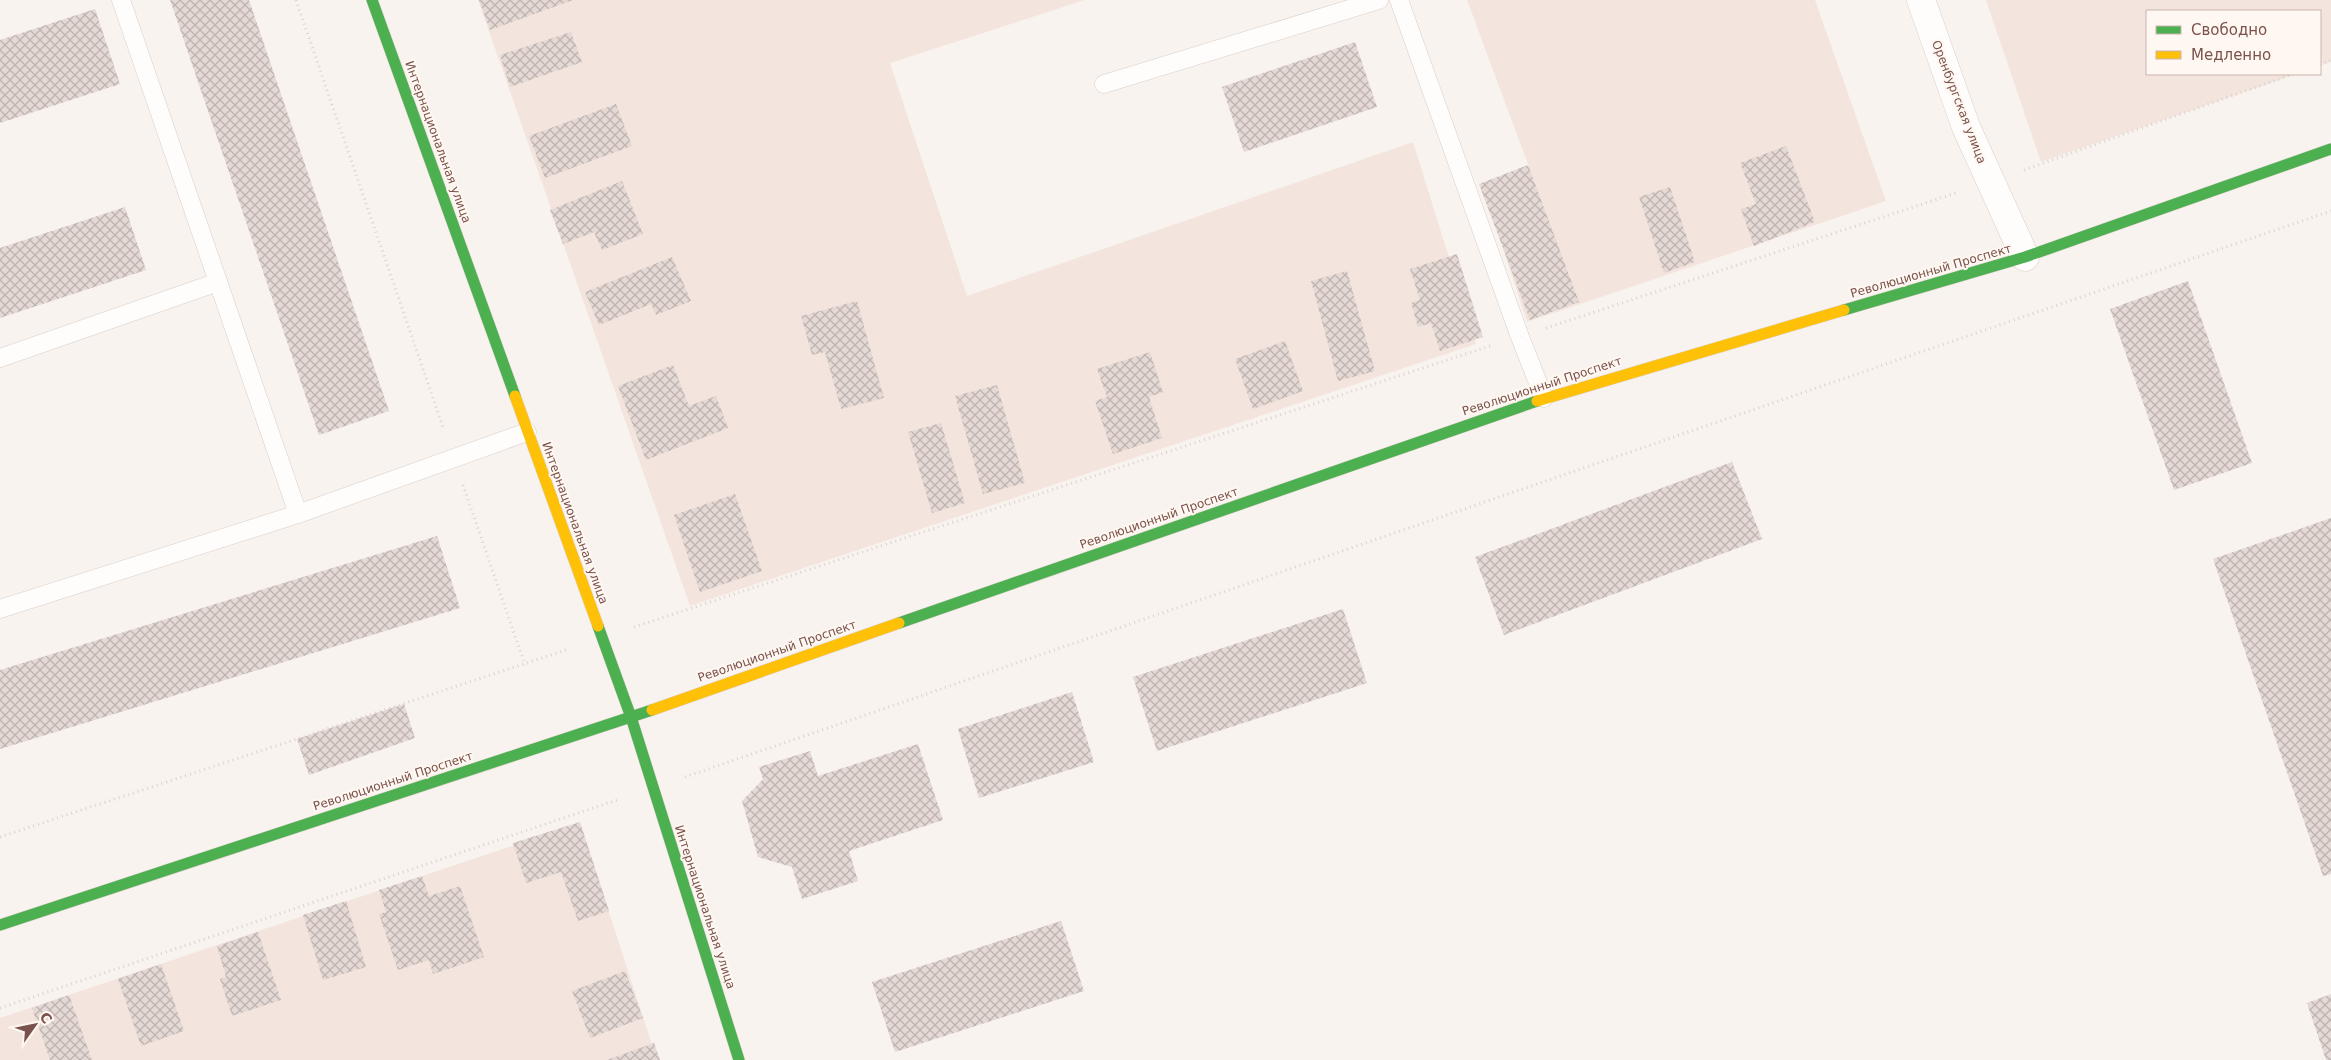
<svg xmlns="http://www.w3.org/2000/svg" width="2331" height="1060" font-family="'DejaVu Sans',sans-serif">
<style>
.residential{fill:#f3e5dd}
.building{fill:url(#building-cross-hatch)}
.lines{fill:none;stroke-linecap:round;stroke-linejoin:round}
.lane-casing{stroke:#d8ceca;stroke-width:19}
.street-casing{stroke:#d8ceca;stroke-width:29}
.fast-casing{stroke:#dad0cb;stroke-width:12}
.slow-casing{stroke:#dad0cb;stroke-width:12}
.path{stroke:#dcd1cf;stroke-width:3;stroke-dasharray:1 4;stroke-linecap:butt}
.lane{stroke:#fefdfc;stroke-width:18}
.street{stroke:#fefdfc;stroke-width:28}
.fast{stroke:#4caf50;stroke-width:11}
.slow{stroke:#ffc107;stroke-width:11}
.labels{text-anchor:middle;stroke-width:4;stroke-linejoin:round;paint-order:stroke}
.street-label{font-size:12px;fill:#7a524b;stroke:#fff7f1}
</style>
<defs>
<pattern id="building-cross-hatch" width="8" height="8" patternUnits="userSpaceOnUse" patternTransform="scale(1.25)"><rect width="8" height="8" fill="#e5d9d5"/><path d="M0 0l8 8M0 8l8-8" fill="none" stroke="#bfb3af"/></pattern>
</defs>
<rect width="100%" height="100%" fill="#f8f3ee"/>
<!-- residential -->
<g class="residential">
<path d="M 478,0 L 1085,0 L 890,63 L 967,296 L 1413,142 L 1476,344 L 690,606 Z"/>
<path d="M 1467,0 L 1815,0 L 1886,201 L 1527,322 L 1484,190 L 1529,167 Z"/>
<path d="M 1986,0 L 2331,0 L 2331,62 L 2320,66 L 2320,11 L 2147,11 L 2147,74 L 2297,74 L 2041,162 Z"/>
<path d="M 580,823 L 657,1060 L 0,1060 L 0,1018 Z"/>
</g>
<!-- building -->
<g class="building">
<path d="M 170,0 L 249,0 L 389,411 L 319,435 Z"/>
<path d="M 479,0 L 573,0 L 490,30 Z"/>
<path d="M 95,9 L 120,84 L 0,123 L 0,40 Z"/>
<path d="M 571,32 L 582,62 L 510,87 L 500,55 Z"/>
<path d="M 1355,42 L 1377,107 L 1244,152 L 1222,87 Z"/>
<path d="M 616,104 L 632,146 L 545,178 L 529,136 Z"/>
<path d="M 1786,146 L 1815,222 L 1754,246 L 1741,209 L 1756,204 L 1740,163 Z"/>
<path d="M 1528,165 L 1579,302 L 1530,320 L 1479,184 Z"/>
<path d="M 622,181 L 643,234 L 602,250 L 594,232 L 563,244 L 550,210 Z"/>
<path d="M 1670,187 L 1695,262 L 1664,273 L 1639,197 Z"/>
<path d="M 125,207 L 146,270 L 0,318 L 0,248 Z"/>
<path d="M 1457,254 L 1483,337 L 1440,351 L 1431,323 L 1418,327 L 1411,303 L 1420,300 L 1410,269 Z"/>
<path d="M 672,257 L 691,301 L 656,315 L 651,304 L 599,325 L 585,292 Z"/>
<path d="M 1347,271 L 1375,371 L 1338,381 L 1311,281 Z"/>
<path d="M 2188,281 L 2252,463 L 2174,490 L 2110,309 Z"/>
<path d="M 857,301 L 884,398 L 841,409 L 825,352 L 812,355 L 801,316 Z"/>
<path d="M 1285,341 L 1303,391 L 1253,409 L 1235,359 Z"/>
<path d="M 1150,352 L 1163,392 L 1149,397 L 1162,438 L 1113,454 L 1095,401 L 1107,397 L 1097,369 Z"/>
<path d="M 673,365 L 689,406 L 716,396 L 728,428 L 646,460 L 618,386 Z"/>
<path d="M 997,385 L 1025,483 L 983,494 L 955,396 Z"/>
<path d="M 941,423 L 965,503 L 932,513 L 908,432 Z"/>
<path d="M 1732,462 L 1762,539 L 1504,635 L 1475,557 Z"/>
<path d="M 735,494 L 762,571 L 700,592 L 674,515 Z"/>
<path d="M 2331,518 L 2331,874 L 2323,876 L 2213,559 Z"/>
<path d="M 437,536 L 460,608 L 0,749 L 0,670 Z"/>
<path d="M 1343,609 L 1367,683 L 1157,751 L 1133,677 Z"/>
<path d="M 1072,692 L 1094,762 L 979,798 L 958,729 Z"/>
<path d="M 404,704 L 415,738 L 309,775 L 297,739 Z"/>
<path d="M 918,744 L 943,820 L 849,851 L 858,881 L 802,899 L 792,867 L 758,857 L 742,801 L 763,779 L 759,767 L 810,751 L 818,776 Z"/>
<path d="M 580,822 L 609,911 L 578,921 L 561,872 L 526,883 L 513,843 Z"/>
<path d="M 422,876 L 429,896 L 460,886 L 484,957 L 433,974 L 429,960 L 398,970 L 379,914 L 386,912 L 379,890 Z"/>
<path d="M 346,901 L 366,967 L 323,980 L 303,915 Z"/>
<path d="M 1061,921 L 1084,991 L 895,1052 L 872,982 Z"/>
<path d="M 258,932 L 281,1000 L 232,1016 L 220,979 L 226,977 L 217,946 Z"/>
<path d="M 161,964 L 184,1031 L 141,1046 L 118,979 Z"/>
<path d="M 625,971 L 643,1018 L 590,1038 L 572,991 Z"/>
<path d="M 2331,994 L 2331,1060 L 2326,1060 L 2307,1003 Z"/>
<path d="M 69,995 L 92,1060 L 50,1060 L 32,1008 Z"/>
<path d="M 654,1043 L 660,1060 L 607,1060 Z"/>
</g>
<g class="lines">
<!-- lane casing -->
<g class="lane-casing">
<g id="lane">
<path d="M 121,0 L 298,514 L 527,432"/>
<path d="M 1399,0 L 1520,337 L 1544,398"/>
<path d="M 1104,84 L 1379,0"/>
<path d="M 0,358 L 218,282"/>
<path d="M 0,609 L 298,514"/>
</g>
</g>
<!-- street casing -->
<g class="street-casing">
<path id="street" d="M 1921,0 L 1966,127 L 2025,257"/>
</g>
<!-- fast casing -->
<g class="fast-casing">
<g id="fast">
<path d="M 372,0 L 515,396"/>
<path d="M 1844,310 L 2025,257 L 2331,149"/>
<path d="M 899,623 L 1537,401"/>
<path d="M 598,626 L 631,717 L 739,1060"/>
<path d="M 0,925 L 652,710"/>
</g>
</g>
<!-- slow casing -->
<g class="slow-casing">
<g id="slow">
<path d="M 515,396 L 598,626"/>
<path d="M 1537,401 L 1844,310"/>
<path d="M 652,710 L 899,623"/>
</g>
</g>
<!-- path -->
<g class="path">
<path d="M 296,0 L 444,430"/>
<path d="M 2320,64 L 2331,60"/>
<path d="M 2024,170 L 2293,74"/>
<path d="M 1546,328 L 1959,192"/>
<path d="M 463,485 L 525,665"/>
<path d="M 634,627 L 1493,345"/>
<path d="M 685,777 L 2331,211"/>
<path d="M 0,837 L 569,649"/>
<path d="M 0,1008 L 620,799"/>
</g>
<!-- lane -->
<use href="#lane" class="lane"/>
<!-- street -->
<use href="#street" class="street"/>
<!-- fast -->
<use href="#fast" class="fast"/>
<!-- slow -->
<use href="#slow" class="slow"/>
</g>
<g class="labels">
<!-- street labels -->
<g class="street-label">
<text transform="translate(1959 102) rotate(69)" y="4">Оренбургская улица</text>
<text transform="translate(438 142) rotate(70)" y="4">Интернациональная улица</text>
<text transform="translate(1931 271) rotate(-16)" y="4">Революционный Проспект</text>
<text transform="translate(1542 386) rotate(-18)" y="4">Революционный Проспект</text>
<text transform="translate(1159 518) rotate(-19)" y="4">Революционный Проспект</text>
<text transform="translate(575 523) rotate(70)" y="4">Интернациональная улица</text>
<text transform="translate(777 651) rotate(-19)" y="4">Революционный Проспект</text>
<text transform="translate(393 781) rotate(-18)" y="4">Революционный Проспект</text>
<text transform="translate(705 907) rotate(72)" y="4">Интернациональная улица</text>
</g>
</g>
<!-- legend -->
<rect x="2146" y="10" width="175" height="65" fill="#fff7f1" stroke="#cab5af"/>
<rect x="2156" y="26" width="25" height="8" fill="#4caf50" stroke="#cab5af"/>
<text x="2191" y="35" font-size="15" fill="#7a524b">Свободно</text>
<rect x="2156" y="51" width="25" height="8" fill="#ffc107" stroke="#cab5af"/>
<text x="2191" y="60" font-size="15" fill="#7a524b">Медленно</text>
<!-- north arrow -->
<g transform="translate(35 1025) rotate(57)" stroke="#fff7f1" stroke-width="4" paint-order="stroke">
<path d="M0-4L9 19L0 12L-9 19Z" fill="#7a524b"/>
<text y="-8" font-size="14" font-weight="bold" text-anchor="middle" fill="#7a524b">С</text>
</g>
</svg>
